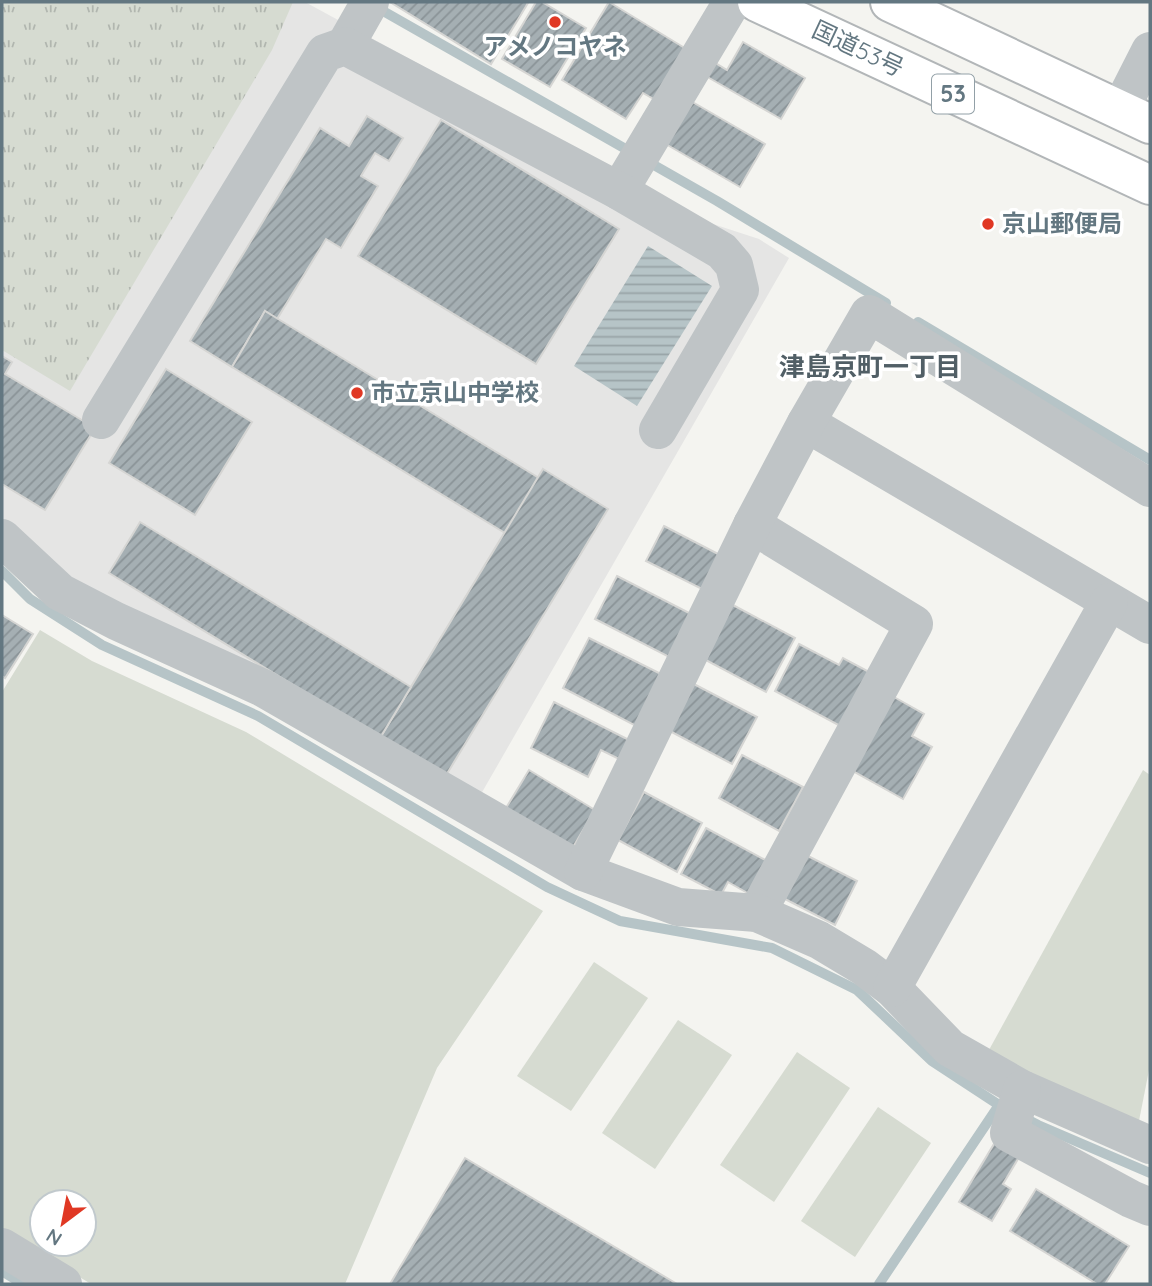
<svg xmlns="http://www.w3.org/2000/svg" width="1152" height="1286" font-family="Quicksand,'Noto Sans JP',sans-serif">
<style>
.built{fill:#e5e5e4}
.grass{fill:#d6dbd1;fill-rule:evenodd}
.park{fill:url(#park-tufts)}
.water{fill:url(#water-rules)}
.lines{fill:none;stroke-linecap:round;stroke-linejoin:round}
.stream{stroke:#b6c4c7;stroke-width:10}
.building{fill:url(#building-hatch);stroke:#d5d5d3;stroke-width:2}
.highway-casing{stroke:#b2b6b8;stroke-width:42}
.minor{stroke:#bfc4c6;stroke-width:38}
.highway{stroke:#fff;stroke-width:38}
.poi-dot{fill:#e03824;stroke:#fff;stroke-width:2.5}
.labels{text-anchor:middle;stroke-width:7;stroke-linejoin:round;paint-order:stroke}
.shield{fill:#fff;stroke:#92a0a7;stroke-width:2}
.shield-label{font-size:23px;font-weight:bold;fill:#637781}
.poi-label{font-size:24px;font-weight:bold;fill:#637781;stroke:#fff;text-anchor:start}
.street-label{font-size:24px;fill:#637781;stroke:#fff}
.neighbourhood-label{font-size:26px;font-weight:bold;fill:#515f66;stroke:#fff}
</style>
<defs>
<pattern id="park-tufts" width="24" height="20" patternUnits="userSpaceOnUse" patternTransform="scale(1.75)"><rect width="24" height="20" fill="#d6dbd1"/><path d="M3 7l-1-3M5 7V3M7 7l1-3M15 17l-1-3M17 17v-4M19 17l1-3" fill="none" stroke="#b1b6af"/></pattern>
<pattern id="water-rules" width="6" height="5" patternUnits="userSpaceOnUse" patternTransform="scale(1.75)"><rect width="6" height="5" fill="#b6c4c7"/><path d="M0 2.5h6" fill="none" stroke="#98a4a7"/></pattern>
<pattern id="building-hatch" width="6" height="6" patternUnits="userSpaceOnUse" patternTransform="scale(1.75)"><rect width="6" height="6" fill="#a5afb3"/><path d="M-1 1l2-2M0 6l6-6M5 7l2-2" fill="none" stroke="#8a9397"/></pattern>
</defs>
<rect width="100%" height="100%" fill="#f4f4f0"/>
<!-- built -->
<path class="built" d="M 2,2 L 305,2 L 713,224 L 759,239 L 789,258 L 477,801 L 118,613 L 2,528 Z"/>
<!-- grass -->
<g class="grass">
<path d="M 40,630 L 92,661 L 246,732 L 543,911 L 437,1068 L 345,1284 L 91,1284 L 2,1230 L 2,692 ZM 42,1202 L 84,1202 L 84,1244 L 42,1244 Z"/>
<path d="M 1143,770 L 1150,775 L 1150,1065 L 1137,1131 L 984,1059 Z"/>
<path d="M 594,962 L 648,998 L 571,1111 L 517,1076 Z"/>
<path d="M 678,1020 L 732,1055 L 655,1169 L 602,1133 Z"/>
<path d="M 797,1052 L 850,1088 L 774,1202 L 720,1165 Z"/>
<path d="M 878,1107 L 931,1143 L 855,1257 L 801,1221 Z"/>
</g>
<!-- park -->
<path class="park" d="M 2,2 L 293,2 L 272,50 L 70,391 L 2,350 Z"/>
<!-- water -->
<path class="water" d="M 648,246 L 712,286 L 637,406 L 574,366 Z"/>
<g class="lines">
<!-- stream -->
<g class="stream">
<path d="M 376,7 L 717,201 L 886,303"/>
<path d="M 918,322 L 1150,460"/>
<path d="M 2,571 L 30,599 L 102,645 L 258,716 L 547,887 L 620,921 L 772,948 L 857,990 L 932,1061 L 999,1105 L 1038,1125 L 1150,1173"/>
<path d="M 2,1271 L 23,1284"/>
<path d="M 879,1284 L 999,1105"/>
</g>
</g>
<!-- building -->
<g class="building">
<path d="M 390,2 L 526,2 L 528,3 L 491,64 Z"/>
<path d="M 536,2 L 542,2 L 586,28 L 550,87 L 502,59 Z"/>
<path d="M 609,2 L 688,50 L 657,101 L 643,93 L 626,119 L 562,80 Z"/>
<path d="M 743,42 L 805,78 L 781,119 L 704,75 L 712,61 L 727,70 Z"/>
<path d="M 689,100 L 765,144 L 740,187 L 664,143 Z"/>
<path d="M 367,116 L 403,138 L 389,161 L 375,153 L 361,176 L 378,186 L 341,248 L 326,239 L 277,319 L 265,311 L 232,367 L 190,341 L 320,128 L 349,146 Z"/>
<path d="M 441,120 L 619,229 L 536,364 L 358,256 Z"/>
<path d="M 265,311 L 539,478 L 505,533 L 232,367 Z"/>
<path d="M 2,356 L 12,362 L 5,374 L 95,428 L 45,510 L 2,484 Z"/>
<path d="M 166,369 L 252,422 L 195,515 L 109,463 Z"/>
<path d="M 543,469 L 608,509 L 445,777 L 380,738 Z"/>
<path d="M 140,522 L 411,687 L 380,738 L 109,573 Z"/>
<path d="M 664,526 L 722,556 L 704,590 L 646,561 Z"/>
<path d="M 617,576 L 695,616 L 673,659 L 595,619 Z"/>
<path d="M 731,604 L 795,638 L 766,692 L 702,658 Z"/>
<path d="M 2,615 L 33,634 L 5,678 L 2,676 Z"/>
<path d="M 589,638 L 663,675 L 636,726 L 563,688 Z"/>
<path d="M 799,644 L 839,665 L 843,658 L 871,673 L 842,727 L 775,691 Z"/>
<path d="M 690,682 L 757,717 L 732,764 L 666,729 Z"/>
<path d="M 894,697 L 924,714 L 912,736 L 932,747 L 903,799 L 853,771 Z"/>
<path d="M 554,702 L 633,742 L 623,761 L 601,750 L 588,777 L 531,748 Z"/>
<path d="M 742,755 L 803,787 L 779,831 L 719,798 Z"/>
<path d="M 529,770 L 595,810 L 569,854 L 503,813 Z"/>
<path d="M 644,792 L 702,823 L 677,872 L 618,840 Z"/>
<path d="M 706,828 L 769,862 L 751,895 L 728,882 L 721,895 L 681,874 Z"/>
<path d="M 806,855 L 857,881 L 835,925 L 783,898 Z"/>
<path d="M 997,1139 L 1021,1154 L 1003,1184 L 1011,1189 L 992,1221 L 959,1202 Z"/>
<path d="M 465,1158 L 677,1284 L 390,1284 Z"/>
<path d="M 1036,1189 L 1129,1246 L 1105,1284 L 1097,1284 L 1010,1231 Z"/>
</g>
<g class="lines">
<!-- highway casing -->
<g class="highway-casing">
<g id="highway">
<path d="M 757,2 L 1150,185"/>
<path d="M 890,2 L 1150,124"/>
</g>
</g>
<!-- minor -->
<g class="minor">
<path d="M 345,46 L 370,2"/>
<path d="M 1120,110 L 1150,51"/>
<path d="M 619,191 L 732,2"/>
<path d="M 101,420 L 325,53 L 345,46 L 619,191 L 722,251 L 734,265 L 740,290 L 658,430"/>
<path d="M 806,423 L 1150,625"/>
<path d="M 752,525 L 914,624 L 757,913"/>
<path d="M 2,538 L 60,592 L 116,621 L 263,688 L 583,872 L 678,907 L 757,913 L 819,940 L 864,967 L 892,988 L 950,1048 L 1022,1089 L 1150,1145"/>
<path d="M 583,872 L 752,525 L 806,423 L 869,314 L 1150,488"/>
<path d="M 892,988 L 1109,602"/>
<path d="M 1022,1089 L 1009,1133 L 1131,1199 L 1150,1207"/>
<path d="M 2,1247 L 63,1284"/>
</g>
<!-- highway -->
<use href="#highway" class="highway"/>
</g>
<!-- markers -->
<g class="poi-dot">
<circle cx="555" cy="22" r="7"/>
<circle cx="988" cy="224" r="7"/>
<circle cx="357" cy="393" r="7"/>
</g>
<g class="labels">
<!-- shield labels -->
<rect class="shield" x="932" y="74.5" width="42" height="39" rx="5"/>
<g class="shield-label">
<text x="953" y="102">53</text>
</g>
<!-- poi labels -->
<g class="poi-label">
<text x="555" y="55" text-anchor="middle">アメノコヤネ</text>
<text x="1002" y="232">京山郵便局</text>
<text x="371" y="401">市立京山中学校</text>
</g>
<!-- street labels -->
<g class="street-label">
<text transform="translate(858 49) rotate(25)" y="8">国道53号</text>
</g>
<!-- neighbourhood labels -->
<g class="neighbourhood-label">
<text x="870" y="376">津島京町一丁目</text>
</g>
</g>
<!-- border -->
<rect width="1152" height="1286" fill="none" stroke="#637781" stroke-width="7"/>
<!-- north arrow -->
<g transform="translate(63 1223) rotate(212)"><circle r="33" fill="#ffffff" stroke="#c1c9cd" stroke-width="2"/>
<path d="M0-5L12 26L0 18L-12 26Z" fill="#e03824"/>
<text y="-10" font-size="19" font-weight="bold" text-anchor="middle" fill="#637781">N</text>
</g>
</svg>
